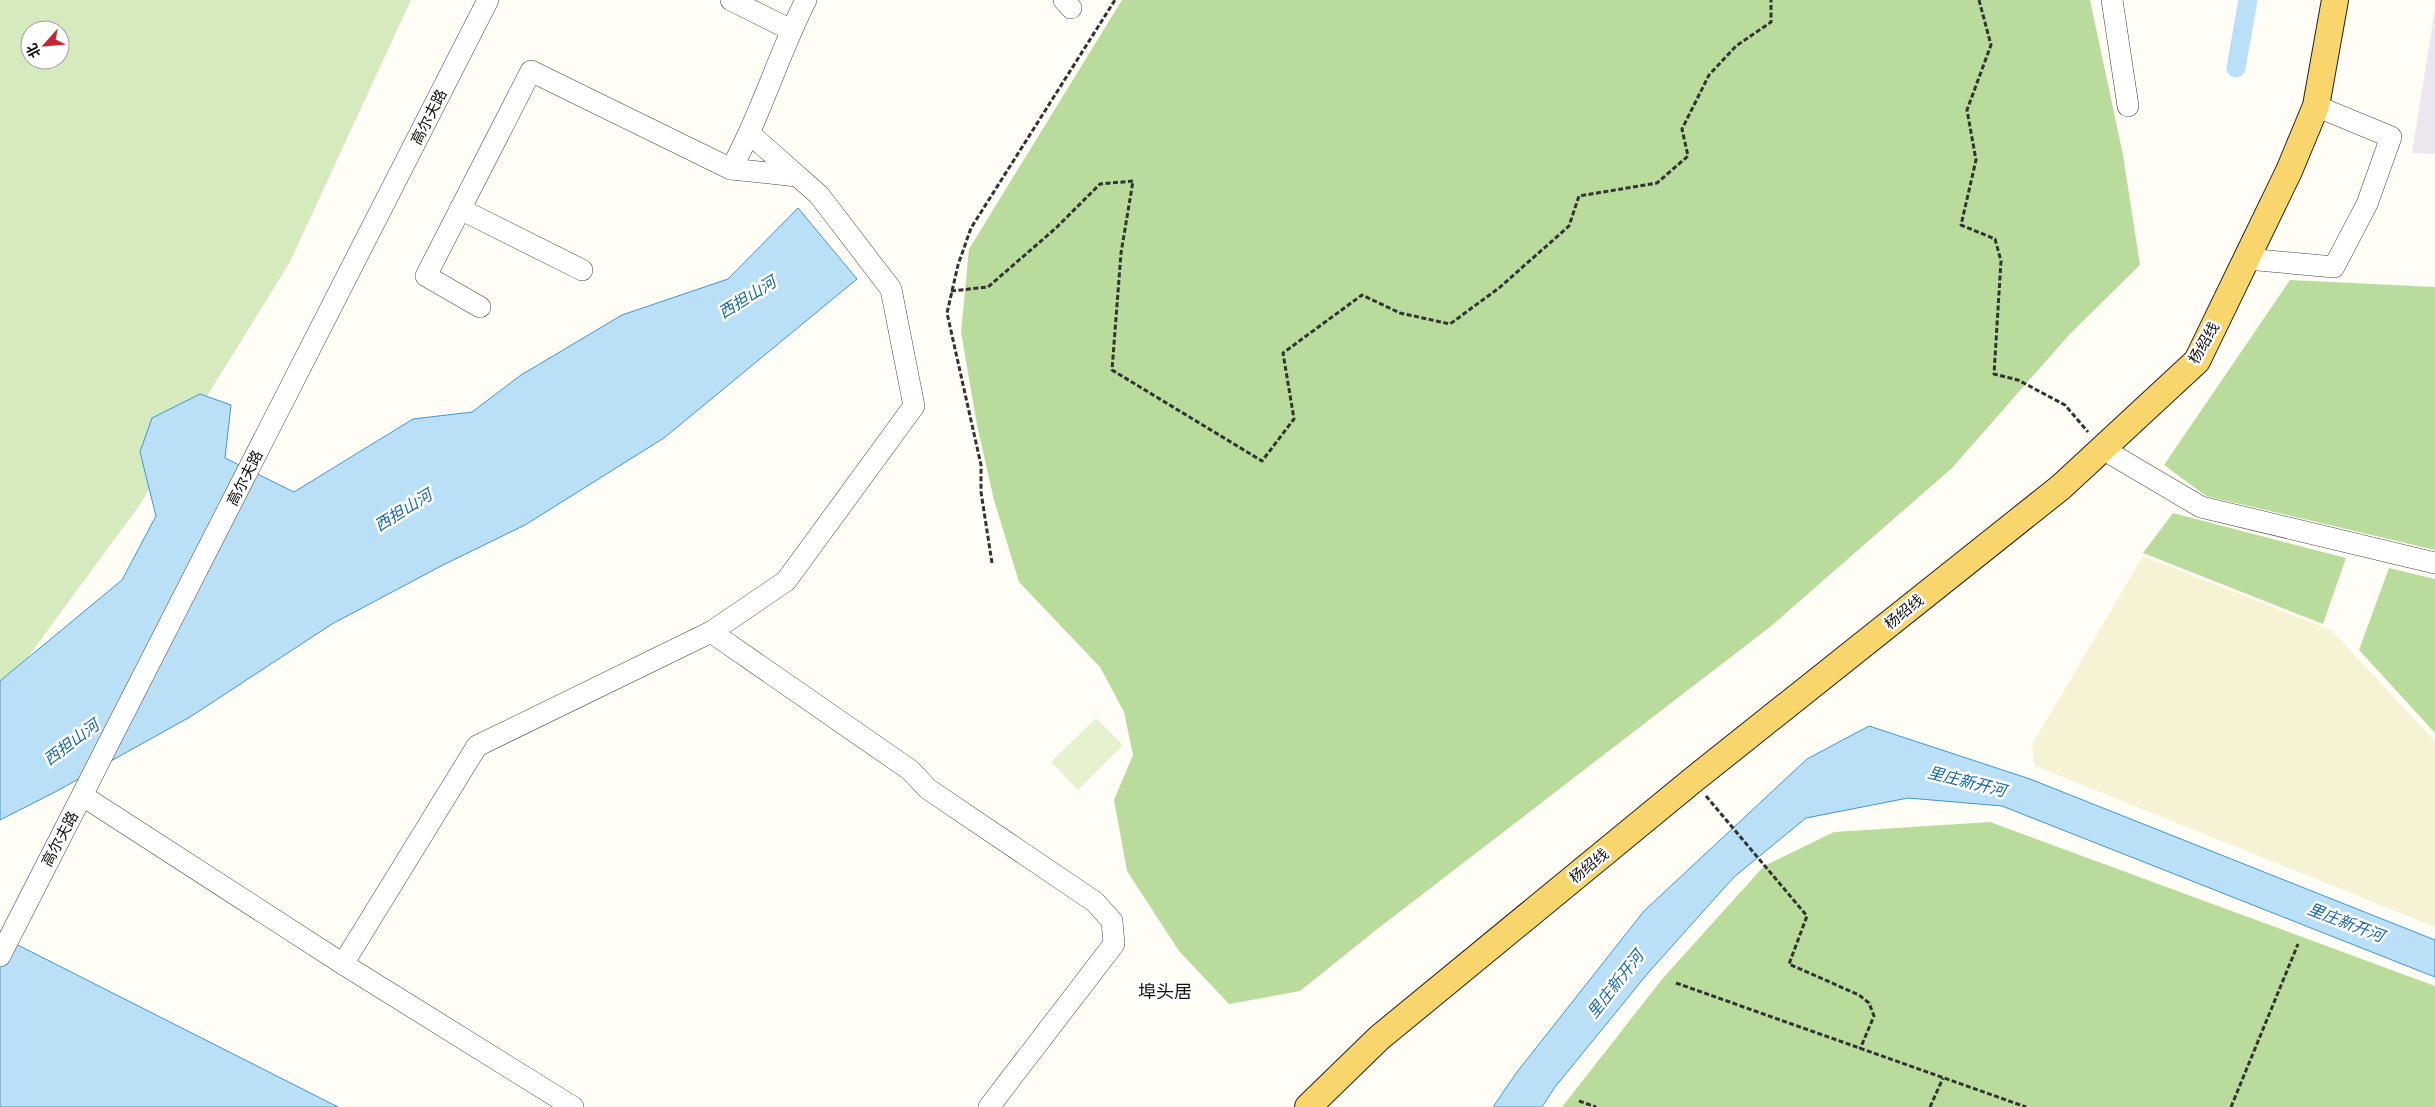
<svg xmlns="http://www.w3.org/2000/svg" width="2435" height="1107" font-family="'Roboto Serif','Noto Sans SC',serif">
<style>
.industrial{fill:#eee6ef}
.farmland{fill:#f6f3d4}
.green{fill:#d5ebbd;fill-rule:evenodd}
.forest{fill:#b9dc9c}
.pitch{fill:#e6f2cf}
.water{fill:#b9e0f7;stroke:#3f96cf}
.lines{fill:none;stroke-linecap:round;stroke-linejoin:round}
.canal{stroke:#b9e0f7;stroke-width:19}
.minor-casing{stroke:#444;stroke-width:22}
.major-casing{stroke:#222;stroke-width:28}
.path{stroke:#333;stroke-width:3;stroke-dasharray:5 2.5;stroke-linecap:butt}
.minor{stroke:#fff;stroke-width:21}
.major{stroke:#f9d66b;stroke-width:26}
.labels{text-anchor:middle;stroke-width:5;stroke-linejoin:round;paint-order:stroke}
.street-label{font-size:15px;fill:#111;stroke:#fff}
.water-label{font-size:16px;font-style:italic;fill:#1768a6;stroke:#fff}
.quarter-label{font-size:18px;fill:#111;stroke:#fff}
</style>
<rect width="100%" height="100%" fill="#fffdf5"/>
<!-- industrial -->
<path class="industrial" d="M 2435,9 L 2435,154 L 2412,153 Z"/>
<!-- farmland -->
<path class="farmland" d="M 2143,556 L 2331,630 L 2435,741 L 2435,927 L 2035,766 L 2032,745 Z"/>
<!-- green -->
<path class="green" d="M 0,0 L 411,0 L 290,262 L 139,506 L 0,695 ZM 30,30 L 60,30 L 60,60 L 30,60 Z"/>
<!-- forest -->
<g class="forest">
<path d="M 1122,0 L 2090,0 L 2123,155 L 2140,265 L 2069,335 L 1952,468 L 1770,627 L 1376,930 L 1300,991 L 1229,1004 L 1179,951 L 1127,871 L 1114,800 L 1133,755 L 1124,712 L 1100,667 L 1019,582 L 994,500 L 977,425 L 961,332 L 969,249 Z"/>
<path d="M 2290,280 L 2435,287 L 2435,550 L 2206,496 L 2164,465 Z"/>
<path d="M 2173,513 L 2346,558 L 2323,624 L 2143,553 Z"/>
<path d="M 2389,568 L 2435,579 L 2435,733 L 2359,650 Z"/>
<path d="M 1990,822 L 2435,986 L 2435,1107 L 1562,1107 L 1663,978 L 1764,866 L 1834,832 Z"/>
</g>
<!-- pitch -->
<path class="pitch" d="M 1096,718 L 1123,745 L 1078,790 L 1051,762 Z"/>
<!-- water -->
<g class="water">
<path d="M 798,208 L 857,279 L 664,438 L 525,525 L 443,565 L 332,624 L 190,717 L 57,791 L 0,820 L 0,681 L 122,580 L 156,516 L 140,452 L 152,418 L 200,394 L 231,405 L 225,458 L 294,492 L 413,419 L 472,412 L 521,375 L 622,315 L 728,279 Z"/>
<path d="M 1869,726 L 2030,779 L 2435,940 L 2435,977 L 2002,806 L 1908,798 L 1806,818 L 1734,877 L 1648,973 L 1555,1087 L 1542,1107 L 1493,1107 L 1517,1072 L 1644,911 L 1807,759 Z"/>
<path d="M 0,936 L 338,1107 L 0,1107 Z"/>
</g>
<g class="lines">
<!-- canal -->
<path class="canal" d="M 2236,68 L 2248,0"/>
<!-- minor casing -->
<g class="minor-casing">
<g id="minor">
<path d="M 731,0 L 791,30"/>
<path d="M 1064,0 L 1071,8"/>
<path d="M 2112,0 L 2128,106"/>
<path d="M 731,169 C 761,115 778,55 806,0"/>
<path d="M 460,209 L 582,270"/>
<path d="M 2247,259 L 2334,267 L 2367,204 L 2391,137 L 2316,106"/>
<path d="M 480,307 L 426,276 L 531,71 L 731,169 L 797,176"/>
<path d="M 2101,448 L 2201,507 L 2435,563"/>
<path d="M 711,632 L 910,770 L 928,789 L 1095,902 L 1112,921 L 1114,944 L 989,1107"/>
<path d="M 83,796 L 343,964 L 573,1107"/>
<path d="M 0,956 L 488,0"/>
<path d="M 343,964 L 477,746 L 711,632 L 786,581 L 914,406 L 891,289 L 819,195 L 750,134"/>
</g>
</g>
<!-- major casing -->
<g class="major-casing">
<path id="major" d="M 1308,1107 L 1379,1038 L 1693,780 L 2061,487 L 2197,361 L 2289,171 L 2316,106 L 2335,0"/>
</g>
<!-- path -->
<g class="path">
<path d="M 1979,0 L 1991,45 L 1967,110 L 1976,160 L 1961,225 L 1995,239 L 2001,261 L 1994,374 L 2018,380 L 2065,405 L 2088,432"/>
<path d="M 951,291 L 988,287 L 1056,228 L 1100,184 L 1133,181 L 1121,253 L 1112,370 L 1262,461 L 1294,419 L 1283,353 L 1362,295 L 1400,313 L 1450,324 L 1499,288 L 1569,226 L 1579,196 L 1657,183 L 1688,156 L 1682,129 L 1709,75 L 1736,46 L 1771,22 L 1771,0"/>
<path d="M 992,563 L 981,492 L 981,465 L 947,313 L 958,265 L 971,228 L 1115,0"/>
<path d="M 1706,796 L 1807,916 L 1789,964 L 1859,995 L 1869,1003 L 1874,1016 L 1860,1049"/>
<path d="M 1676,983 L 2026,1107"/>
<path d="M 1579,1101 L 1596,1107"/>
<path d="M 1930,1107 L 1943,1078"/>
<path d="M 2231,1107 L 2298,944"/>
</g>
<!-- minor -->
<use href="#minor" class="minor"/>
<!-- major -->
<use href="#major" class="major"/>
</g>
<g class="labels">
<!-- street labels -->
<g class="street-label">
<text transform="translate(429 117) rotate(-63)" y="5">高尔夫路</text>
<text transform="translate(2204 343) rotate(-60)" y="5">杨绍线</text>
<text transform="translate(245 478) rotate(-63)" y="5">高尔夫路</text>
<text transform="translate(1904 612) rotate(-39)" y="5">杨绍线</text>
<text transform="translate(60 839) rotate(-62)" y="5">高尔夫路</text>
<text transform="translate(1589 866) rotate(-39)" y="5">杨绍线</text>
</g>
<!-- water labels -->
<g class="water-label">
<text transform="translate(747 297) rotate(-32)" y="6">西担山河</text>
<text transform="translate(403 510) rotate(-32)" y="6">西担山河</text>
<text transform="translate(71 742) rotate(-37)" y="6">西担山河</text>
<text transform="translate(1967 781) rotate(14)" y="6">里庄新开河</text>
<text transform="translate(2346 922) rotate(21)" y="6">里庄新开河</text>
<text transform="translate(1615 984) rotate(-52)" y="6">里庄新开河</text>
</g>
<!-- quarter labels -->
<g class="quarter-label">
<text x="1165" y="998">埠头居</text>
</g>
</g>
<!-- north arrow -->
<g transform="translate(45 45) rotate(243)"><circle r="24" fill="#ffffff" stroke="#a0a0a0"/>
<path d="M0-4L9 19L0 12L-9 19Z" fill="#c4262e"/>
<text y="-8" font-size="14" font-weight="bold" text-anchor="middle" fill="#111111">北</text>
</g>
</svg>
